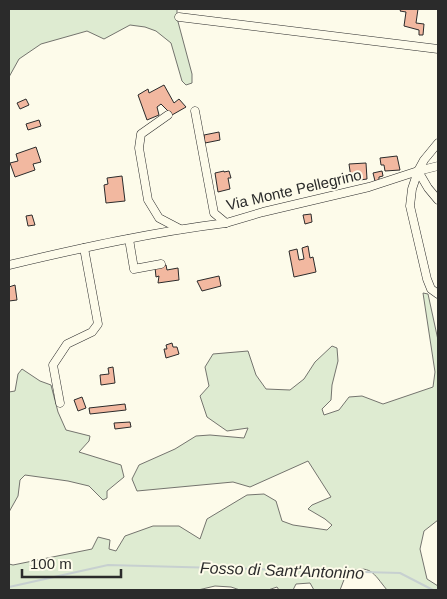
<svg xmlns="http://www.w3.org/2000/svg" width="447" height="599" font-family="Arial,sans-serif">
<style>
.green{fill:#deebd1;stroke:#74746e}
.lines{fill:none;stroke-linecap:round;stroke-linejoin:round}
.stream{stroke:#c7d0d0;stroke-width:2}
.building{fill:#f2b8a0;stroke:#2b2b2b}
.minor-casing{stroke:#2b2b2b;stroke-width:9}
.minor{stroke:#fdfbea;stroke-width:8}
.labels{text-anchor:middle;stroke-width:4;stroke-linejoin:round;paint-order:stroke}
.street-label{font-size:15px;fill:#2b2b2b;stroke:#fdfbea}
.water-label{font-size:16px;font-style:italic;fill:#2b2b2b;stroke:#fdfbea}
</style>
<rect width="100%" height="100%" fill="#fdfbea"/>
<!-- green -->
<g class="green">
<path d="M 9,9 L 177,9 L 177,18 L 192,74 L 192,83 L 186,85 L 182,81 L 171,43 L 156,31 L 145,27 L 130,25 L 104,39 L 87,31 L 41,44 L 19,59 L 9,77 Z"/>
<path d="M 423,293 L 428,294 L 438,340 L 438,520 L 424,531 L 420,549 L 427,579 L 438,586 L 438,590 L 387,590 C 373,573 371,564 347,572 L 340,590 L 314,590 L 310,583 L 296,584 L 293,590 L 279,590 L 277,587 L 268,590 L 240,590 L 231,587 L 215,586 L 198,590 L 9,590 L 9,564 L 13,565 L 92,549 L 98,537 L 110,540 L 109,549 L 116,551 L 125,536 L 153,526 L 179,526 L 200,539 L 207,519 L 247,495 L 264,494 L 276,501 L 282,521 L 293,525 L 327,530 L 332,525 L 325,519 L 308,509 L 312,505 L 331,497 L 308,461 L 250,487 L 233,482 L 137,491 L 132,479 L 139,465 L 175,449 L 196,436 L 210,435 L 244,438 L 248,428 L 227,431 L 207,417 L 200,396 L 209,386 L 205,367 L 213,354 L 248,351 L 256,375 L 266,389 L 290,390 L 304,379 L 315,362 L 332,346 L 337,348 L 338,361 L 332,385 L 331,400 L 322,409 L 324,415 L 339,410 L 349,397 L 362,396 L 383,404 L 433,387 L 435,372 Z"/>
<path d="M 22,369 L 40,381 L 51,385 L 58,412 L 66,430 L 90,436 L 89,441 L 79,452 L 121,465 L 124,477 L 107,491 L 107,498 L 103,500 L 89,486 L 68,481 L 25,475 L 20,480 L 18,496 L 9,512 L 9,392 L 15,391 L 18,374 Z"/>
</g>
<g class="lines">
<!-- stream -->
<path class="stream" d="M 9,587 L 108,565 L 400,573 L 433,590"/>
</g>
<!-- building -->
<g class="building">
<path d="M 401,9 L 418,9 L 416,23 L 424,24 L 423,35 L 419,35 L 419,30 L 404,26 L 406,12 L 400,11 Z"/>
<path d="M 164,85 L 174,103 L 179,99 L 186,107 L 172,115 L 161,104 L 157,107 L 159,115 L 147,120 L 138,95 L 148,89 L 149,93 Z"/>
<path d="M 26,99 L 29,105 L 20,109 L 17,103 Z"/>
<path d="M 39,120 L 41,126 L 28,130 L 26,124 Z"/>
<path d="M 219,132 L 220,140 L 205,143 L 204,135 Z"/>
<path d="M 36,147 L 41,162 L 33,164 L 35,170 L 15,177 L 10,163 L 18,161 L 16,154 Z"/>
<path d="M 397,156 L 400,170 L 385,171 L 384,165 L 381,165 L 380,158 Z"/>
<path d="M 366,163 L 367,179 L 360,180 L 360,177 L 351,178 L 349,164 Z"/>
<path d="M 224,171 L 224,172 L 229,171 L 231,178 L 228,178 L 230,189 L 218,192 L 215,173 Z"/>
<path d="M 382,171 L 383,176 L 379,177 L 379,180 L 375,181 L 373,173 Z"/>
<path d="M 122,176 L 125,201 L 106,203 L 104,185 L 108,184 L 107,178 Z"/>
<path d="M 311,214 L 312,222 L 305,224 L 303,215 Z"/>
<path d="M 32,215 L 35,225 L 28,226 L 26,216 Z"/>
<path d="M 308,246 L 310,258 L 313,257 L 316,272 L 294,277 L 289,251 L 297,249 L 299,260 L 304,259 L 302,248 Z"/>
<path d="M 166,265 L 167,270 L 178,268 L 179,280 L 158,283 L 159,276 L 156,277 L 155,267 Z"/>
<path d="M 219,276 L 221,286 L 202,291 L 197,281 Z"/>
<path d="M 15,285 L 17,300 L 9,301 L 9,287 Z"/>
<path d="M 172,343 L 173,347 L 177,347 L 179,354 L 166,358 L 164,349 L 167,349 L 166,345 Z"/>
<path d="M 113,367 L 115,383 L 101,385 L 100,375 L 109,374 L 108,368 Z"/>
<path d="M 82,397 L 86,408 L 78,411 L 74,400 Z"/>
<path d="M 125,404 L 126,410 L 90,414 L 89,408 Z"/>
<path d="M 130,422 L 131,427 L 115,429 L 114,423 Z"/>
</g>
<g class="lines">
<!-- minor casing -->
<g class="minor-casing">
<g id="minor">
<path d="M 179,17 L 438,49"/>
<path d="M 195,111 L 214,213 L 226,223 L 263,212 L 369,187 L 418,171 L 424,160 L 438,143"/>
<path d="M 168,115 L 141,134 L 139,148 L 148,200 L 159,218 L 180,229"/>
<path d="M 418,171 L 412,189 L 410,206 L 427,279 L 431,289 L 438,294"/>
<path d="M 418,171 L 428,188 L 438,200"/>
<path d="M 418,171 L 438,166"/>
<path d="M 129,239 L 134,269 L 161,264"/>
<path d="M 9,265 C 81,248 153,232 226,223"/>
<path d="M 60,403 L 53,365 L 67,344 L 92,332 L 98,324 L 84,248"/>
</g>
</g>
<!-- minor -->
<use href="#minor" class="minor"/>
</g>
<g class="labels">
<!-- street labels -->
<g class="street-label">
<text transform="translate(294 190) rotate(-13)" y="5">Via Monte Pellegrino</text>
</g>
<!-- water labels -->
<g class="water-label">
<text transform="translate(282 570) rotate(2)" y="6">Fosso di Sant'Antonino</text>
</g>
</g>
<!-- border -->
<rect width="447" height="599" fill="none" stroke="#2b2b2b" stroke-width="20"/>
<!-- scale -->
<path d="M22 569v8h99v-8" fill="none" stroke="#2b2b2b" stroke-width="2.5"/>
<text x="30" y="569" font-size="15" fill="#2b2b2b" stroke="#fdfbea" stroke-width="4" paint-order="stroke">100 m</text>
</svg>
